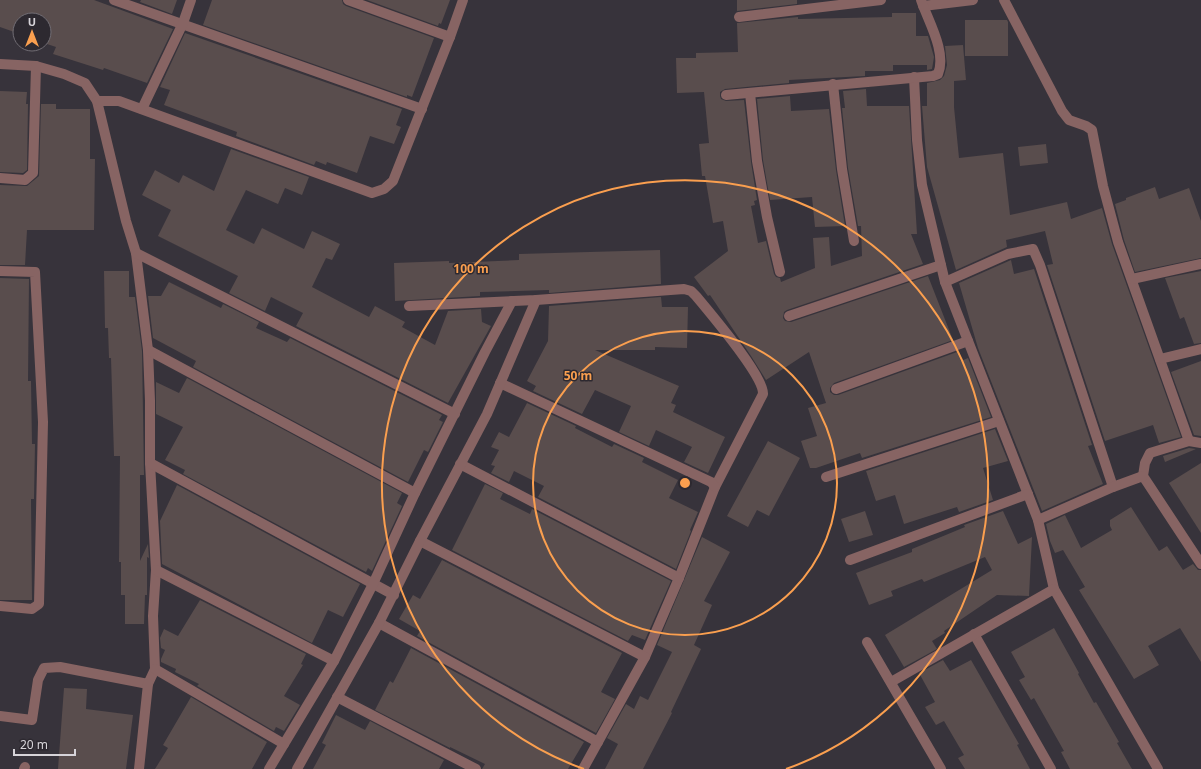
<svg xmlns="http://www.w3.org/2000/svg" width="1201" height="769" font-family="'Noto Sans',sans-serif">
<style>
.building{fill:#594d4d}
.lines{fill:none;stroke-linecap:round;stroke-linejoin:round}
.minor{stroke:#876463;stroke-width:10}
.ring{fill:none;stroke:#fa9f4f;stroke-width:2}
.centre{fill:#fa9f4f;stroke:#2d2930;stroke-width:2}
.ring-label{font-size:12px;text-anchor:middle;font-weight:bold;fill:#fa9f4f;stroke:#2d2930;stroke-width:3;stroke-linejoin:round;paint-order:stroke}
</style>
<rect width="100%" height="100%" fill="#37333b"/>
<!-- building -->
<g class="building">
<path d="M 0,0 L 94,0 L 173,29 L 147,83 L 104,68 L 103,70 L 53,54 L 56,47 L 44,43 L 44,20 L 20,20 L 20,34 L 0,27 Z"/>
<path d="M 141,0 L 177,0 L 172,14 L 140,2 Z"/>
<path d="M 212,0 L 342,0 L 343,4 L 346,6 L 434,38 L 412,97 L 407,95 L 407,97 L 203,25 Z"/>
<path d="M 367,0 L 450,0 L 441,24 L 439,23 L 438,26 Z"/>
<path d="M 737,0 L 797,0 L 797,4 L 737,11 Z"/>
<path d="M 892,13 L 916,13 L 916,36 L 928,36 L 934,57 L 932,69 L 927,70 L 927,65 L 893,65 L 893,71 L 865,71 L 865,76 L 789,80 L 789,83 L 725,89 L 720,92 L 720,96 L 721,99 L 726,101 L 744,100 L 751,162 L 757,200 L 754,201 L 755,205 L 751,206 L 758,243 L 766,241 L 774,274 L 776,277 L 780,278 L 781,282 L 815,268 L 813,238 L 829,237 L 831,266 L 862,256 L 861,226 L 858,226 L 848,168 L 842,108 L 845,108 L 843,91 L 866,89 L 867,106 L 909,106 L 917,234 L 911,234 L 923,264 L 787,310 L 784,312 L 783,318 L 785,321 L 791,322 L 928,276 L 953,340 L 834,383 L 830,388 L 830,392 L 834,395 L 838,395 L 957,352 L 961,361 L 968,358 L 991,417 L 862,458 L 860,453 L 816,468 L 810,468 L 801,441 L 817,436 L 808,408 L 826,403 L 809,352 L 766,380 L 751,356 L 710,295 L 708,296 L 694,277 L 728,251 L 723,221 L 713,223 L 705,176 L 702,176 L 699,144 L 709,143 L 704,92 L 677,93 L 676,58 L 696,58 L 696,53 L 738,52 L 737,23 L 798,17 L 798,19 L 892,17 Z"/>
<path d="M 965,20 L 1007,20 L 1008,22 L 1008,56 L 965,56 Z"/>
<path d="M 185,33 L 402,109 L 396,125 L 401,127 L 394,144 L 370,136 L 357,173 L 327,162 L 326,165 L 316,161 L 314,165 L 236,136 L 237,132 L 164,105 L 170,90 L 160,87 Z"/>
<path d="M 963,45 L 966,80 L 954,81 L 954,107 L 959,158 L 1003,153 L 1010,215 L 1067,202 L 1071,219 L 1102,208 L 1112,244 L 1181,437 L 1159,443 L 1153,425 L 1105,441 L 1047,265 L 1053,264 L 1045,231 L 1006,240 L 1007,247 L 956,270 L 927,167 L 922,106 L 927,106 L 927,83 L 940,80 L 944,76 L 947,65 L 945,46 Z"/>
<path d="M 0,91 L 27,92 L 26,104 L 28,104 L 27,170 L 23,173 L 0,172 Z"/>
<path d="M 790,96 L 791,111 L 829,109 L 836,170 L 845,226 L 815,227 L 812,197 L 770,200 L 763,160 L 757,99 Z"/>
<path d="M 41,104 L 56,104 L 56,109 L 90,109 L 90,159 L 95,159 L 94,230 L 27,230 L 25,265 L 0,265 L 0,185 L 27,186 L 39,176 Z"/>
<path d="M 1046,144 L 1048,163 L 1020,166 L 1018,147 Z"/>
<path d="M 231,149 L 309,177 L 302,195 L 285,188 L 278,204 L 246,190 L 226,230 L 254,244 L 262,228 L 304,249 L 312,231 L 340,244 L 332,260 L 326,258 L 312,287 L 369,317 L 375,306 L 405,322 L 402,327 L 435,345 L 448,311 L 481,309 L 482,322 L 491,326 L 448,403 L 296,326 L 303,313 L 271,297 L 265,311 L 229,293 L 238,276 L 158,236 L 171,210 L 142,195 L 155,170 L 179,183 L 183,175 L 214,191 Z"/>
<path d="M 1155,187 L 1159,199 L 1189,188 L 1201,221 L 1201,258 L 1135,272 L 1124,240 L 1115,204 L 1126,200 L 1126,198 Z"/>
<path d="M 660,250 L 661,284 L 549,293 L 549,290 L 480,292 L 480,296 L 395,301 L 394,263 L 449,261 L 449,263 L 519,260 L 519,254 Z"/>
<path d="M 1011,260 L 1014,274 L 1034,269 L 1092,445 L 1088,446 L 1103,484 L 1042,511 L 978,348 L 959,283 Z"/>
<path d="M 104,271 L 129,271 L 129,297 L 135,297 L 142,351 L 144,475 L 140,475 L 140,561 L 148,544 L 149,558 L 147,557 L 147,595 L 145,595 L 144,624 L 125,624 L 125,595 L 121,595 L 121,562 L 119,562 L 120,456 L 114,456 L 111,358 L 109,358 L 108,328 L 105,328 Z"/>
<path d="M 1201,271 L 1201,343 L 1194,344 L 1184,317 L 1180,319 L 1165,278 Z"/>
<path d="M 0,278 L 29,279 L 28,381 L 31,381 L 32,444 L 35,444 L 34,499 L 31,499 L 32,600 L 0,600 Z"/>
<path d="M 169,282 L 221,308 L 223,304 L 259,322 L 256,328 L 287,342 L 290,338 L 442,415 L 439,420 L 443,422 L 428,452 L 424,450 L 408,482 L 193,367 L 196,361 L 153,338 L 148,296 L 161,296 Z"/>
<path d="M 661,297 L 662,307 L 688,307 L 687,348 L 655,347 L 655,350 L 595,350 L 679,386 L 671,403 L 676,405 L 673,412 L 725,437 L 708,473 L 684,462 L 692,447 L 656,430 L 649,446 L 619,432 L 631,406 L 595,390 L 582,414 L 533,391 L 536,386 L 527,381 L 548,341 L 549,306 Z"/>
<path d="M 1201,361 L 1201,436 L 1194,435 L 1171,372 Z"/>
<path d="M 187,378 L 402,493 L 397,503 L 402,506 L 372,571 L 368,568 L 366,572 L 183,474 L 185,470 L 165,460 L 183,427 L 156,414 L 156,382 L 179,393 Z"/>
<path d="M 527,403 L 576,426 L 575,428 L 612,447 L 614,444 L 644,458 L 642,462 L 678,480 L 669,498 L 698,512 L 690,530 L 691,531 L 676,569 L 538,497 L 544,486 L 514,471 L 509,482 L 491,473 L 495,466 L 491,465 L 499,450 L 491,447 L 499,432 L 509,437 Z"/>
<path d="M 995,429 L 1008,461 L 983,468 L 993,500 L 959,512 L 957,507 L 904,524 L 895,495 L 876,501 L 866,471 Z"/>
<path d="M 768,441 L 800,458 L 769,516 L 757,510 L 748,527 L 727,516 Z"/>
<path d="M 1189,448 L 1196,449 L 1165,462 L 1163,456 Z"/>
<path d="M 1201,463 L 1201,533 L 1169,483 Z"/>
<path d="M 485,484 L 503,493 L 500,499 L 530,514 L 532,509 L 671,581 L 645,640 L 632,635 L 628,641 L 452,550 Z"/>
<path d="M 177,485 L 360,584 L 343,617 L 328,610 L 312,643 L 162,564 L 160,521 Z"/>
<path d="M 1131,507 L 1159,551 L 1167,546 L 1183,570 L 1193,564 L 1198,570 L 1201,570 L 1201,662 L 1180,628 L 1148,646 L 1159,665 L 1134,679 L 1079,590 L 1085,587 L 1063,550 L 1055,553 L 1050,541 L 1046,524 L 1065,515 L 1081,548 L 1112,530 L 1110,526 L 1110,520 Z"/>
<path d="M 865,511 L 873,535 L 849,542 L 841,519 Z"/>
<path d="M 1003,511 L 1018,544 L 1032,537 L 1029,596 L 997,595 L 944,631 L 945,633 L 932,641 L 937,649 L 904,667 L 885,635 L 992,570 L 985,557 L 924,582 L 922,579 L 891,591 L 893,596 L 869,605 L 856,573 L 912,552 L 912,549 L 965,527 L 964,525 Z"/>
<path d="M 702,537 L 730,552 L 704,601 L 712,605 L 694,645 L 701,649 L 671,712 L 672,713 L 643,769 L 605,769 L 618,744 L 607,738 L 626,704 L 634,709 L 640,696 L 648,700 L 672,652 L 657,645 Z"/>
<path d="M 442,560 L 622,653 L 601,692 L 615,699 L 596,733 L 417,636 L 420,631 L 399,619 L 413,595 L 420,599 Z"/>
<path d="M 200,600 L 306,654 L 301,664 L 303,665 L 284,696 L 300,705 L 284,731 L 276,727 L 274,731 L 197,686 L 199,684 L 175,672 L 176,669 L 161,662 L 161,659 L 165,650 L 161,648 L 160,638 L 164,629 L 178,636 Z"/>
<path d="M 1054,628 L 1079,673 L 1078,674 L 1094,703 L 1096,702 L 1119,742 L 1117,743 L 1132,769 L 1070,769 L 1061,752 L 1064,751 L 1034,698 L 1031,700 L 1019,680 L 1025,677 L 1011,652 Z"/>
<path d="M 411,648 L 584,742 L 568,769 L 482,769 L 485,764 L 450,747 L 450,748 L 375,710 L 390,681 L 393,683 Z"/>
<path d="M 943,660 L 950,671 L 971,660 L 1019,744 L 1017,745 L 1030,769 L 965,769 L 958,758 L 964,755 L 944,721 L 936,725 L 925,707 L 935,702 L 919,673 Z"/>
<path d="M 64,688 L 87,689 L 86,709 L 133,715 L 126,769 L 58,769 Z"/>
<path d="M 191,697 L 267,742 L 252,769 L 155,769 L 168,748 L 163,745 Z"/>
<path d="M 336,715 L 365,730 L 370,721 L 444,760 L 439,769 L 313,769 L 326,745 L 322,743 Z"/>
</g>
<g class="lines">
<!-- minor -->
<g class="minor">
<path d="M 114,0 L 422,109"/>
<path d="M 348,0 L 450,37"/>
<path d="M 1004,0 L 1062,111 L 1069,120 L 1086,126 L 1092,130 L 1103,186 L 1118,242 L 1189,441"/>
<path d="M 923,6 L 973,0"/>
<path d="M 739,17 L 881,0"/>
<path d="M 0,64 L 36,66 L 64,74 L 85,83 L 97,101 L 126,221 L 136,253 L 148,350 L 150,401 L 150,463 L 156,570 L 153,616 L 155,669 L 148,684 L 60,667 L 44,668 L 38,680 L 32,720 L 0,716"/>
<path d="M 914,77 L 917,140 L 922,185 L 945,282 L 1038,520 L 1054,589 L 1158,769"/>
<path d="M 833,84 L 842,169 L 854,241"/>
<path d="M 750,93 L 757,161 L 767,217 L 780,272"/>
<path d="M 726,95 L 933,76 L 938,74 C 947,52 928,21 921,0"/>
<path d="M 97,101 L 119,101 L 372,193 L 384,189 L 393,181 L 450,37 L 463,0"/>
<path d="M 142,109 L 183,23 L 191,0"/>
<path d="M 0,178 L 25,180 L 33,173 L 36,66"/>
<path d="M 136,253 L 455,414"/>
<path d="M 0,271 L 35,272 L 43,422 L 39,604 L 32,609 L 0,606"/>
<path d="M 1132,279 L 1201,264"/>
<path d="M 945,282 L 1008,254 L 1033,249 L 1040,265 L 1113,487"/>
<path d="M 409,306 L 536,300 L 684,289 L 691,291 L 696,296 C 710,313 764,376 763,394 L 715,487 L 679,578 L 645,657 L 583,769"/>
<path d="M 789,316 L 941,265"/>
<path d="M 148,350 L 415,493"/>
<path d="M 1160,359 L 1201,349"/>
<path d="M 500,383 L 711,482 L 715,487"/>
<path d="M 836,389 L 968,341"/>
<path d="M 1201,443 L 1189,441 L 1150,453 L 1145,463 L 1143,476 L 1201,564"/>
<path d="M 150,463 L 394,595"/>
<path d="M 460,464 L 679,578"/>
<path d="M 826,477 L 999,421"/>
<path d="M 1038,520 L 1113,487 L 1143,476"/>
<path d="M 420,541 L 645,657"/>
<path d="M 850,560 L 1028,494"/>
<path d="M 156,570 L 334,661"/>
<path d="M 379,623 L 598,742"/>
<path d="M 974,634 L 1051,769"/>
<path d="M 867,642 L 941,769"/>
<path d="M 155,669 L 284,744"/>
<path d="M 891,682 L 1054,589"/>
<path d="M 337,697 L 476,769"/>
<path d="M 24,769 L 25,767"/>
<path d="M 139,769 L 148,684"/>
<path d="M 269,769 L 334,661 L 373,584 L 415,493 L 485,352 L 512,301"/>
<path d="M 297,769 L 379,623 L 420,541 L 487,414 L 536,300"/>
</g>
</g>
<!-- distance rings -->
<g class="ring">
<circle cx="685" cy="483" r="152"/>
<path d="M584 769A303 303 0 1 1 786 769"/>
</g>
<circle cx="685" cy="483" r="6" class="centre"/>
<g class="ring-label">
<text x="471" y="273">100 m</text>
<text x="578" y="380">50 m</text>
</g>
<!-- north arrow -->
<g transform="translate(32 32)"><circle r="19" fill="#2d2930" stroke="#716d74"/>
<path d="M0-3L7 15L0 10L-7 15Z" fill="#fa9f4f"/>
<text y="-6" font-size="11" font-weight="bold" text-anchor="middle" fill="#d7d4d9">U</text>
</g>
<!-- scale -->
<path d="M14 749v6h61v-6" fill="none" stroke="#d7d4d9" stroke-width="2"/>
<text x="20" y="749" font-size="12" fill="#d7d4d9" stroke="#2d2930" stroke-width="3" paint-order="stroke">20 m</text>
</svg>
